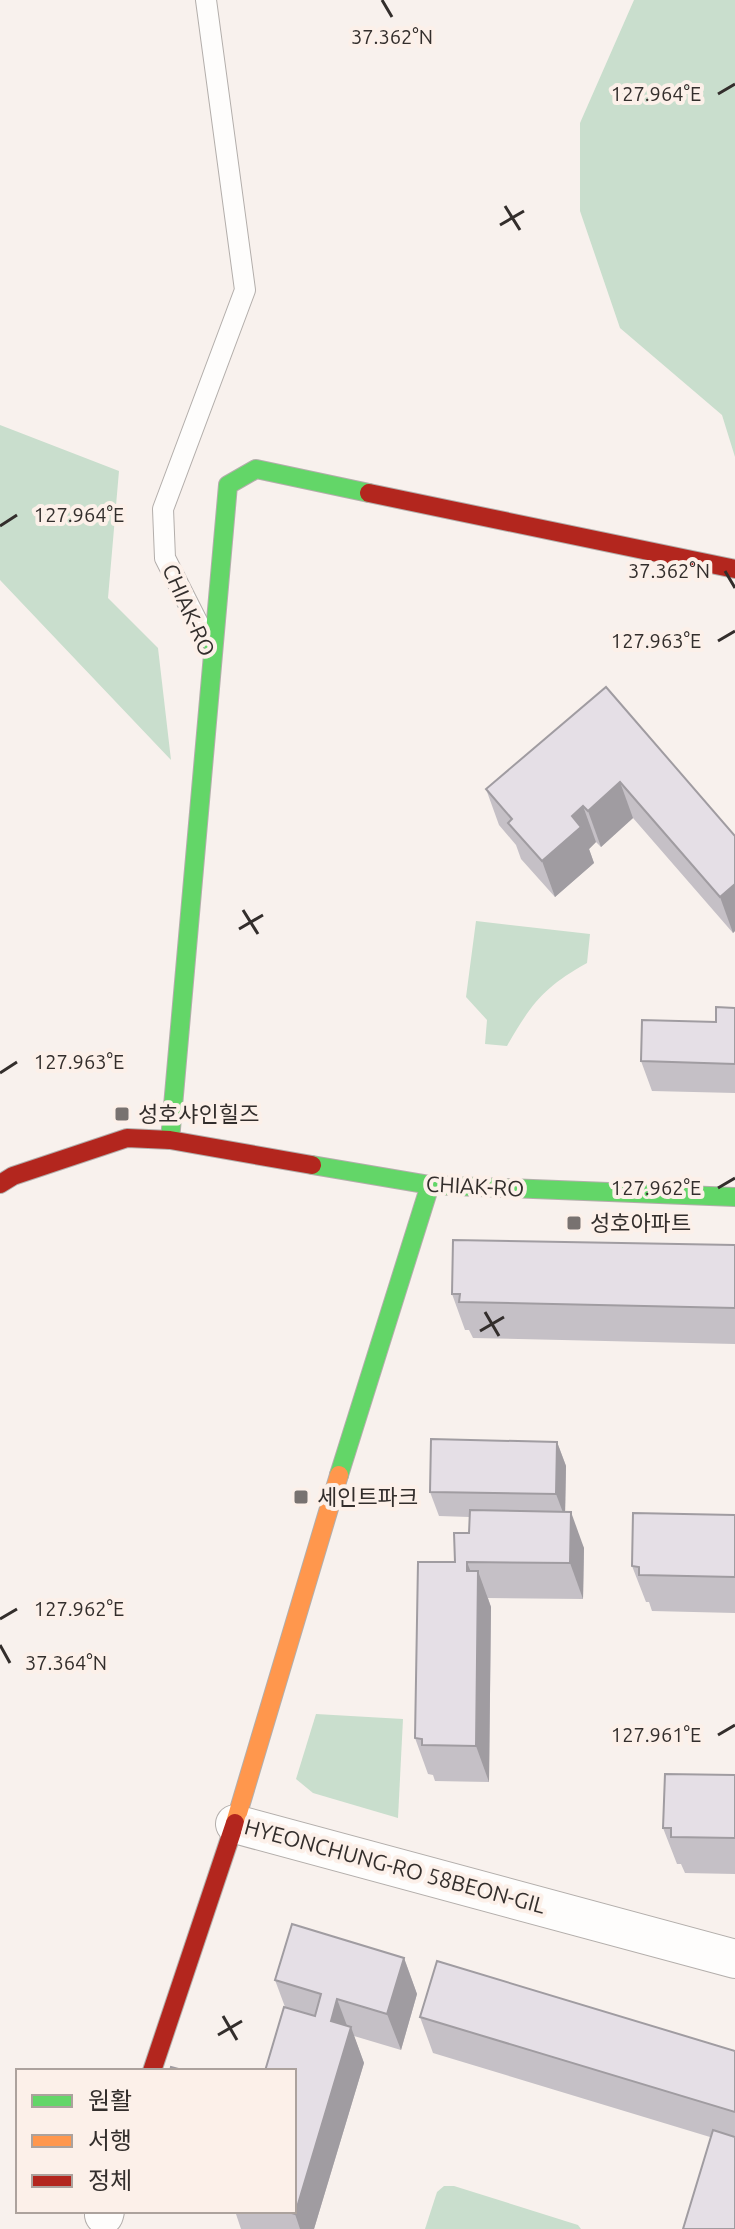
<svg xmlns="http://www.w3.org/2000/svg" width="735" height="2229" font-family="Ubuntu,'Noto Sans KR',sans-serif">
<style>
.green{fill:#c9decd}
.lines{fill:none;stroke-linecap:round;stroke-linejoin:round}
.lane-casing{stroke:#b3aeab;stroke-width:22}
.street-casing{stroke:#b3aeab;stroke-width:40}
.fast-casing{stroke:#b3aeab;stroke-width:20}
.slow-casing{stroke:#b3aeab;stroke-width:20}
.jam-casing{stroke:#b3aeab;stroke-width:20}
.lane{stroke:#fefdfc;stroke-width:20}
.street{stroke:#fefdfc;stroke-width:38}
.fast{stroke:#63d668;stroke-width:18}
.slow{stroke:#ff974d;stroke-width:18}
.jam{stroke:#b3261e;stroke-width:18}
.wall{fill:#c5c0c6}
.shaded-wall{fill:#a09ca1}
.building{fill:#e5dfe6;stroke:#a09ca1;stroke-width:2}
.ticks{fill:none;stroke:#332e2c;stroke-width:3}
.poi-dot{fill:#787270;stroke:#fcf0e9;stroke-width:3}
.labels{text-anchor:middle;stroke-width:8;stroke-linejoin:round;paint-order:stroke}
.street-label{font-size:22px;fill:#332e2c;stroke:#fcf0e9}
.poi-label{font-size:22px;fill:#332e2c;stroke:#fcf0e9;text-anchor:start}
.ticks-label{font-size:20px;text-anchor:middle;fill:#332e2c;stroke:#fcf0e9;stroke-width:8;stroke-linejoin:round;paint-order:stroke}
</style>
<rect width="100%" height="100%" fill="#f8f1ed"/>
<!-- green -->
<g class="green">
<path d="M 634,0 L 735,0 L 735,457 L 722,415 L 620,328 L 580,211 L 580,123 Z"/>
<path d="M 0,425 L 119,471 L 108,598 L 158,648 L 171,760 L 0,580 Z"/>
<path d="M 476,921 L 590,934 L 587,963 C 544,987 531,1004 507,1046 L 485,1044 L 487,1020 L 466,997 Z"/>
<path d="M 316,1714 L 403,1719 L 398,1818 L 313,1793 L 296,1779 Z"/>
<path d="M 444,2186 L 454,2186 L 578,2225 L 581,2229 L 425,2229 L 437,2192 Z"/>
</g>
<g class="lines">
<!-- lane casing -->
<g class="lane-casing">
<path id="lane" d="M 205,637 L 165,558 L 163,509 L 245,290 L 206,0"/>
</g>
<!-- street casing -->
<g class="street-casing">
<g id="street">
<path d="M 235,1824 L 735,1959"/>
<path d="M 104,2215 L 105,2211"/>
</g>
</g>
<!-- fast casing -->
<g class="fast-casing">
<g id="fast">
<path d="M 170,1140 L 228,485 L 256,469 L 369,493"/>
<path d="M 312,1165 L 430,1185 L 735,1197"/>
<path d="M 339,1475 L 430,1185"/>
</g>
</g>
<!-- slow casing -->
<g class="slow-casing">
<path id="slow" d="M 235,1823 L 339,1475"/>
</g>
<!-- jam casing -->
<g class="jam-casing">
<g id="jam">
<path d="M 369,493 L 735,569"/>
<path d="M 0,1184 L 13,1176 L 127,1138 L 170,1140 L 312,1165"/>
<path d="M 152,2071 L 235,1823"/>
</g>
</g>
<!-- lane -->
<use href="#lane" class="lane"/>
<!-- street -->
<use href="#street" class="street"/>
<!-- fast -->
<use href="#fast" class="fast"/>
<!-- slow -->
<use href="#slow" class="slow"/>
<!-- jam -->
<use href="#jam" class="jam"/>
</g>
<!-- wall -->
<g class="wall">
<path d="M 606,687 L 735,836 L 735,931 L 733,933 L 633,818 L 601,847 L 596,842 L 589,849 L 594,863 L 555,897 L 521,859 L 516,845 L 499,825 L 486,789 Z"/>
<path d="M 735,1008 L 735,1093 L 652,1091 L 641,1061 L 716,1022 Z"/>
<path d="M 735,1245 L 735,1344 L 473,1338 L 469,1330 L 465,1330 L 452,1294 Z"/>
<path d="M 557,1442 L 566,1466 L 565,1511 L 584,1548 L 583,1599 L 488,1598 L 491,1607 L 489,1782 L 435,1781 L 433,1775 L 428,1774 L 415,1738 L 455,1562 L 469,1533 L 469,1517 L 439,1516 L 430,1492 Z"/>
<path d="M 735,1515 L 735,1613 L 652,1611 L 649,1602 L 646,1602 L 632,1566 Z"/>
<path d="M 735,1775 L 735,1874 L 685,1873 L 681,1864 L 677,1864 L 663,1828 Z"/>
<path d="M 404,1958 L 417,1994 L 401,2050 L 354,2036 L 364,2063 L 314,2229 L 241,2229 L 235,2211 L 294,2211 L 285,2007 L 275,1980 Z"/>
<path d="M 420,2017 L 735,2051 L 735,2229 L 710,2137 L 433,2053 Z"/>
</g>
<!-- shaded-wall -->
<g class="shaded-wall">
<path d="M 620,782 L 633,818 L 601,847 L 588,811 Z"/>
<path d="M 583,806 L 596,842 L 589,849 L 594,863 L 555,897 L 542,861 L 572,816 Z"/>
<path d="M 735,884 L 735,931 L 733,933 L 720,897 Z"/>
<path d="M 557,1442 L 566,1466 L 565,1518 L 556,1494 Z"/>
<path d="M 571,1512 L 584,1548 L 583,1599 L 570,1563 Z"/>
<path d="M 467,1562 L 478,1591 L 478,1571 L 491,1607 L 489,1782 L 476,1746 Z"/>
<path d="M 404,1958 L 417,1994 L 401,2050 L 387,2014 Z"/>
<path d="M 337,1999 L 349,2031 L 351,2027 L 364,2063 L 314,2229 L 300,2229 L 295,2214 L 331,2021 Z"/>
</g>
<!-- building -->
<g class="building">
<path d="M 606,687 L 735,836 L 735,884 L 720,897 L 620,782 L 588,811 L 583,806 L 572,816 L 581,827 L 542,861 L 508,823 L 512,819 L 486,789 Z"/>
<path d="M 716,1007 L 735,1008 L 735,1064 L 641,1061 L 642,1020 L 716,1022 Z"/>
<path d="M 453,1240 L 735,1245 L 735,1308 L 459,1302 L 460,1294 L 452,1294 Z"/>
<path d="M 431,1439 L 557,1442 L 556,1494 L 430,1492 Z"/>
<path d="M 470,1510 L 571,1512 L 570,1563 L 467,1562 L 467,1571 L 478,1571 L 476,1746 L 422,1745 L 422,1739 L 415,1738 L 418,1562 L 455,1562 L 454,1533 L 469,1533 Z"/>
<path d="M 633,1513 L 735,1515 L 735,1577 L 639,1575 L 639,1567 L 632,1566 Z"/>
<path d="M 665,1774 L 735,1775 L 735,1838 L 671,1837 L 671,1828 L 663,1828 Z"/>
<path d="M 292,1924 L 404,1958 L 387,2014 L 337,1999 L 331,2021 L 351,2027 L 295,2214 L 285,2211 L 294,2211 L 294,2071 L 265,2071 L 284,2007 L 315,2016 L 321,1994 L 275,1980 Z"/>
<path d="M 437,1961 L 735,2051 L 735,2112 L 420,2017 Z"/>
<path d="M 171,2067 L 186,2071 L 170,2071 Z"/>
<path d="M 713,2130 L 735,2137 L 735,2229 L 683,2229 Z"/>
</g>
<!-- ticks -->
<path class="ticks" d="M 382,0 L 392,17M 718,94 L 735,84M 505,206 L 520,230M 500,225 L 524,211M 0,526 L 17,515M 725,571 L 735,588M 718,641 L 735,631M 243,910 L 258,934M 239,929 L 263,915M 0,1073 L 17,1062M 718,1188 L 735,1178M 485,1312 L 499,1336M 480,1331 L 504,1317M 0,1619 L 17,1609M 0,1645 L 10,1663M 718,1735 L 735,1725M 223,2016 L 237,2040M 218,2035 L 242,2021"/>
<!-- markers -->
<g class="poi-dot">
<rect x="114" y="1106" width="16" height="16" rx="4"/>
<rect x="566" y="1215" width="16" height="16" rx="4"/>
<rect x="293" y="1489" width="16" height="16" rx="4"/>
</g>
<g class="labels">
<!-- street labels -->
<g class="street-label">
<text transform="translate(189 610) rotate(66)" y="8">CHIAK-RO</text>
<text transform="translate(475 1186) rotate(3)" y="8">CHIAK-RO</text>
<text transform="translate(395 1866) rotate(15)" y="8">HYEONCHUNG-RO 58BEON-GIL</text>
</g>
<!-- poi labels -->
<g class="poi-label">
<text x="138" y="1122">성호샤인힐즈</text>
<text x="590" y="1231">성호아파트</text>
<text x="317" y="1505">세인트파크</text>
</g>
</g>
<g class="ticks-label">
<text x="392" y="44">37.362°N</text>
<text x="656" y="101">127.964°E</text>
<text x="79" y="522">127.964°E</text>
<text x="669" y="578">37.362°N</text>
<text x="656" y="648">127.963°E</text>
<text x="79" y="1069">127.963°E</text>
<text x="656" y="1195">127.962°E</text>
<text x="79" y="1616">127.962°E</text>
<text x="66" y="1670">37.364°N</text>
<text x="656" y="1742">127.961°E</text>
</g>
<!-- legend -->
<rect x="16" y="2069" width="280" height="144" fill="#fcf0e9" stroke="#aca29d" stroke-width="2"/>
<rect x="32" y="2095" width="40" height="12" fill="#63d668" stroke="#aca29d" stroke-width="2"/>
<text x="88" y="2109" font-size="24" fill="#332e2c">원활</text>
<rect x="32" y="2135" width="40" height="12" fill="#ff974d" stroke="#aca29d" stroke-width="2"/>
<text x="88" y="2149" font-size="24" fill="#332e2c">서행</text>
<rect x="32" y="2175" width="40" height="12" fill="#b3261e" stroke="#aca29d" stroke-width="2"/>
<text x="88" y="2189" font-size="24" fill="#332e2c">정체</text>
</svg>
